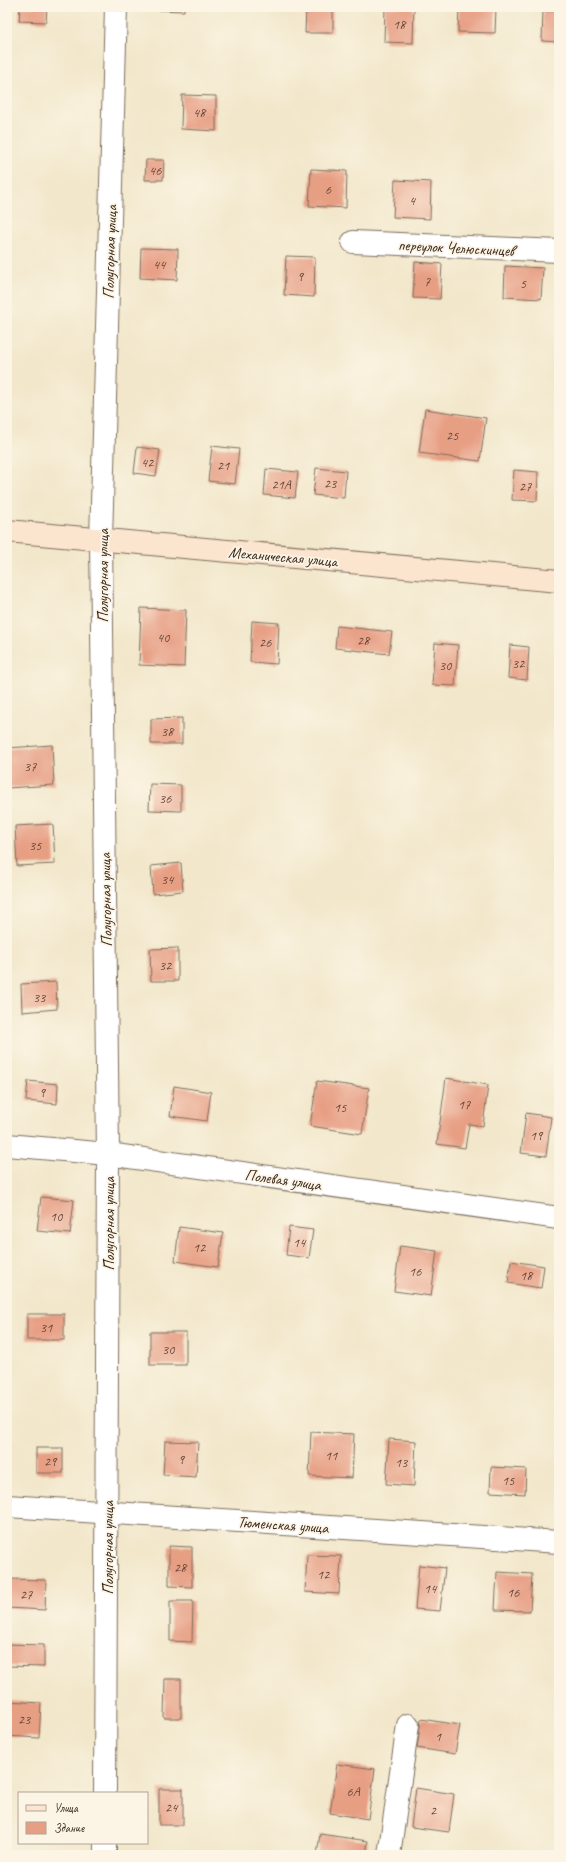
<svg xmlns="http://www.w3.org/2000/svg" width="566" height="1862" font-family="Caveat,sans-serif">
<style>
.building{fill:#e79f84}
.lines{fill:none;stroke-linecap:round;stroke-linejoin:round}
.street-casing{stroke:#7b6c5b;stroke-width:24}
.secondary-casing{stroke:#7b6c5b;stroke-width:24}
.street{stroke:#fff;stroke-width:22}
.secondary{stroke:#fbe5cf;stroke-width:22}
.labels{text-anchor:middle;stroke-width:3.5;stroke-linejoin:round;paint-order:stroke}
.number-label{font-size:14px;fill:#664738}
.street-label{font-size:16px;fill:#3b2a1e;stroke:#fcf5e5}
</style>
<rect width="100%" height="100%" fill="#fcf5e5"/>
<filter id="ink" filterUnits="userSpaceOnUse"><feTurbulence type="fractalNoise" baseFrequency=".025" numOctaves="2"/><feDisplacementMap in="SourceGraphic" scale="8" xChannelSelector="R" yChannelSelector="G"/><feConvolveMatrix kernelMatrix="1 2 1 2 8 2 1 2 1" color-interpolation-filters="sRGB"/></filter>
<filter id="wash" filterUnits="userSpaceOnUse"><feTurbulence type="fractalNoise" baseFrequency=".012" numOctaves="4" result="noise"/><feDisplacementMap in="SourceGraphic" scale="16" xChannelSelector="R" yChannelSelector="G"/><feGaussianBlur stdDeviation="0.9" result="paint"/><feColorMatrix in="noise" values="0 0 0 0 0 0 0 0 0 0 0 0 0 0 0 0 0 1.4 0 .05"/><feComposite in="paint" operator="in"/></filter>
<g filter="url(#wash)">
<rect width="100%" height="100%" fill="#f2e7cb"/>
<g id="blocks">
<!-- building -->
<g class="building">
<path d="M 20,7 L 47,7 L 46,22 L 19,21 Z"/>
<path d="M 154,7 L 184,7 L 184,11 L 154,10 Z"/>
<path d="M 306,7 L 333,7 L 333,33 L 305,33 Z"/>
<path d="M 385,7 L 414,7 L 413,43 L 384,42 Z"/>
<path d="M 459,7 L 496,7 L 495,33 L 458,32 Z"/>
<path d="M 543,11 L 559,12 L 559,42 L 542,41 Z"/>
<path d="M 182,95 L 216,96 L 216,131 L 181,129 Z"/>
<path d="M 146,160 L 164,160 L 163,180 L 145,180 Z"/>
<path d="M 311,169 L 347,171 L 346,208 L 309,206 Z"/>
<path d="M 395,180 L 431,182 L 430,219 L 393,217 Z"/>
<path d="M 141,248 L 178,249 L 177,280 L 140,278 Z"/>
<path d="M 286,256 L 315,257 L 314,297 L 284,295 Z"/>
<path d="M 415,262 L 442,264 L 440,299 L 413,298 Z"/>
<path d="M 505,266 L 543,268 L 541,299 L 504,297 Z"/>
<path d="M 425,409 L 486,418 L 480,461 L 419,453 Z"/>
<path d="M 212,446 L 239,449 L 235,484 L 208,481 Z"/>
<path d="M 137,447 L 160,450 L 156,476 L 134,473 Z"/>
<path d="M 316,468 L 346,471 L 344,498 L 313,495 Z"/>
<path d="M 266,469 L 298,472 L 295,498 L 264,495 Z"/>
<path d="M 514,470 L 538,472 L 537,501 L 512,500 Z"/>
<path d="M 7,606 L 9,606 L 8,619 L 7,619 Z"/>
<path d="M 141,608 L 186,610 L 184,667 L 139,665 Z"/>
<path d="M 252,621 L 279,623 L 277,664 L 250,662 Z"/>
<path d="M 337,626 L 392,632 L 389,654 L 335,648 Z"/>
<path d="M 435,643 L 458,645 L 455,686 L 432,685 Z"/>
<path d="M 510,645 L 529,647 L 527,680 L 508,678 Z"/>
<path d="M 182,718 L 182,744 L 151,744 L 151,719 Z"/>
<path d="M 52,745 L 54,785 L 7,788 L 7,748 Z"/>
<path d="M 150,784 L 181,785 L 181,811 L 149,810 Z"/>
<path d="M 53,824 L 55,864 L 17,866 L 15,826 Z"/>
<path d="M 181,863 L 183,891 L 153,894 L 151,866 Z"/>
<path d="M 178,948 L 178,981 L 151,981 L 150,949 Z"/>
<path d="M 56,982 L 57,1009 L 22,1012 L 21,984 Z"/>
<path d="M 446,1078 L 488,1085 L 483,1126 L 469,1124 L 465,1148 L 437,1144 Z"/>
<path d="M 28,1081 L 58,1084 L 57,1104 L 26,1101 Z"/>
<path d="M 317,1081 L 369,1088 L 362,1134 L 310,1126 Z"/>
<path d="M 174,1086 L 211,1092 L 207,1121 L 170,1116 Z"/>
<path d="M 526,1113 L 551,1117 L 546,1156 L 521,1153 Z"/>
<path d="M 41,1197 L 74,1200 L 70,1234 L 37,1231 Z"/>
<path d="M 179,1227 L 223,1233 L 218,1267 L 175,1261 Z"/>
<path d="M 289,1227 L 313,1230 L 309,1258 L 286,1255 Z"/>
<path d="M 400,1246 L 437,1251 L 431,1296 L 394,1291 Z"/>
<path d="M 511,1261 L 544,1266 L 541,1288 L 508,1283 Z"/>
<rect x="27" y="1314" width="37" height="26"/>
<rect x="150" y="1332" width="36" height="33"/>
<path d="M 311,1432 L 354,1434 L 352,1478 L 309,1476 Z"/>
<path d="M 389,1439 L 416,1441 L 414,1486 L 386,1484 Z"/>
<path d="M 165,1441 L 198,1442 L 196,1477 L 163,1475 Z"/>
<rect x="36" y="1448" width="27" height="25"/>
<path d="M 491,1467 L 526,1469 L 525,1494 L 490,1492 Z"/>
<path d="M 169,1546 L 192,1547 L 192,1587 L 169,1586 Z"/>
<path d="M 307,1555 L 341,1556 L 339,1594 L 305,1592 Z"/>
<path d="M 419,1565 L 445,1568 L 440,1611 L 415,1609 Z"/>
<path d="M 497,1572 L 532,1574 L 530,1611 L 495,1610 Z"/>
<path d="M 7,1579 L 46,1580 L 45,1610 L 7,1608 Z"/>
<path d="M 170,1601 L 193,1601 L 192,1642 L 170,1641 Z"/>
<path d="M 7,1644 L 44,1645 L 44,1667 L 7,1666 Z"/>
<path d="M 165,1679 L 181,1679 L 181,1718 L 164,1718 Z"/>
<path d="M 7,1701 L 41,1703 L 39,1738 L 7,1736 Z"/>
<path d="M 421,1719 L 460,1725 L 455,1754 L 417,1748 Z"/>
<path d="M 337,1764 L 375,1769 L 368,1819 L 330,1813 Z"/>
<path d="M 416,1788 L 454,1794 L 449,1832 L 411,1827 Z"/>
<rect x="159" y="1789" width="24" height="36"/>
<path d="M 320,1834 L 368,1841 L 366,1855 L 317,1855 Z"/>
</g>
</g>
</g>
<g filter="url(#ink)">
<use href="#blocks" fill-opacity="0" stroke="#7b6c5b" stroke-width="1"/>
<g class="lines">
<!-- street casing -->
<g class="street-casing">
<g id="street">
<path d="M 353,242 L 559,251"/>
<path d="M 7,1145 L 108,1154 L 559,1218"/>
<path d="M 7,1506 L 559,1542"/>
<path d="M 105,1793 L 108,1154 L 101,540 L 116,7"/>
<path d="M 105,1855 L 105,1843"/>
<path d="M 389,1855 L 408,1725"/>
</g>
</g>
<!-- secondary casing -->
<g class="secondary-casing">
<path id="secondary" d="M 7,531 L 559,581"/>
</g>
<!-- street -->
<use href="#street" class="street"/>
<!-- secondary -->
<use href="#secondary" class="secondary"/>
</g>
</g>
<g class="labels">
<!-- number labels -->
<g class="number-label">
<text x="399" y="29">18</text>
<text x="199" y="117">48</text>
<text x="155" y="175">46</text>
<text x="328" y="194">6</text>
<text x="412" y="205">4</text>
<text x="159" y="269">44</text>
<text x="300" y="281">9</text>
<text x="427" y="286">7</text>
<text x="523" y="288">5</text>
<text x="452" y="440">25</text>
<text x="147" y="467">42</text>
<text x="223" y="470">21</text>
<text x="330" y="488">23</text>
<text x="281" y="489">21А</text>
<text x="525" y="491">27</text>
<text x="163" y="642">40</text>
<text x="363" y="645">28</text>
<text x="265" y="647">26</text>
<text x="518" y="668">32</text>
<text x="445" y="670">30</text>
<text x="167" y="736">38</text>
<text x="30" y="771">37</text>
<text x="165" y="803">36</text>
<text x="35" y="850">35</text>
<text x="167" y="884">34</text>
<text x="165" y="970">32</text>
<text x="39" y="1002">33</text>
<text x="42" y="1097">9</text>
<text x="464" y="1109">17</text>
<text x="340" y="1112">15</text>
<text x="536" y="1140">19</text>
<text x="56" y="1221">10</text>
<text x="299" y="1247">14</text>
<text x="199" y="1252">12</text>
<text x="415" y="1276">16</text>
<text x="526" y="1280">18</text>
<text x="46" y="1332">31</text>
<text x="168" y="1354">30</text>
<text x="331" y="1460">11</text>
<text x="181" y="1464">9</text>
<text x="50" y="1466">29</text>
<text x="401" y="1467">13</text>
<text x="508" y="1485">15</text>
<text x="180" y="1572">28</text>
<text x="323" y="1579">12</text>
<text x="430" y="1593">14</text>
<text x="513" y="1597">16</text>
<text x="26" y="1599">27</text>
<text x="24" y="1724">23</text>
<text x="438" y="1741">1</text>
<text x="353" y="1796">6А</text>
<text x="171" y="1812">24</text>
<text x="433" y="1815">2</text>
</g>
<!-- street labels -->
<g class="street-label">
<text transform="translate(456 247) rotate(3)" y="6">переулок Челюскинцев</text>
<text transform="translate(109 252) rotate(-88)" y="6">Полугорная улица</text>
<text transform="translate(283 556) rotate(5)" y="6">Механическая улица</text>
<text transform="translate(102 576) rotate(-90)" y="6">Полугорная улица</text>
<text transform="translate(105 900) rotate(-91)" y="6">Полугорная улица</text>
<text transform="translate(283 1179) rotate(8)" y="6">Полевая улица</text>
<text transform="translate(108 1224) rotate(-90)" y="6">Полугорная улица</text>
<text transform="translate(283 1524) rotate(4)" y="6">Тюменская улица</text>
<text transform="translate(107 1548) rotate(-90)" y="6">Полугорная улица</text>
</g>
</g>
<!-- margin -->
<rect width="566" height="1862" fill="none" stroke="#fcf5e5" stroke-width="24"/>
<!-- legend -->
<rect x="18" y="1792" width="130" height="52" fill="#fcf5e5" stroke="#afa495"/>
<rect x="26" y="1805" width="20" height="6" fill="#fbe5cf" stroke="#afa495"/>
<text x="54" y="1812" font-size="12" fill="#3b2a1e">Улица</text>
<rect x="26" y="1822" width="20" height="12" fill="#e79f84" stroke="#afa495"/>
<text x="54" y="1832" font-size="12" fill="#3b2a1e">Здание</text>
</svg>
